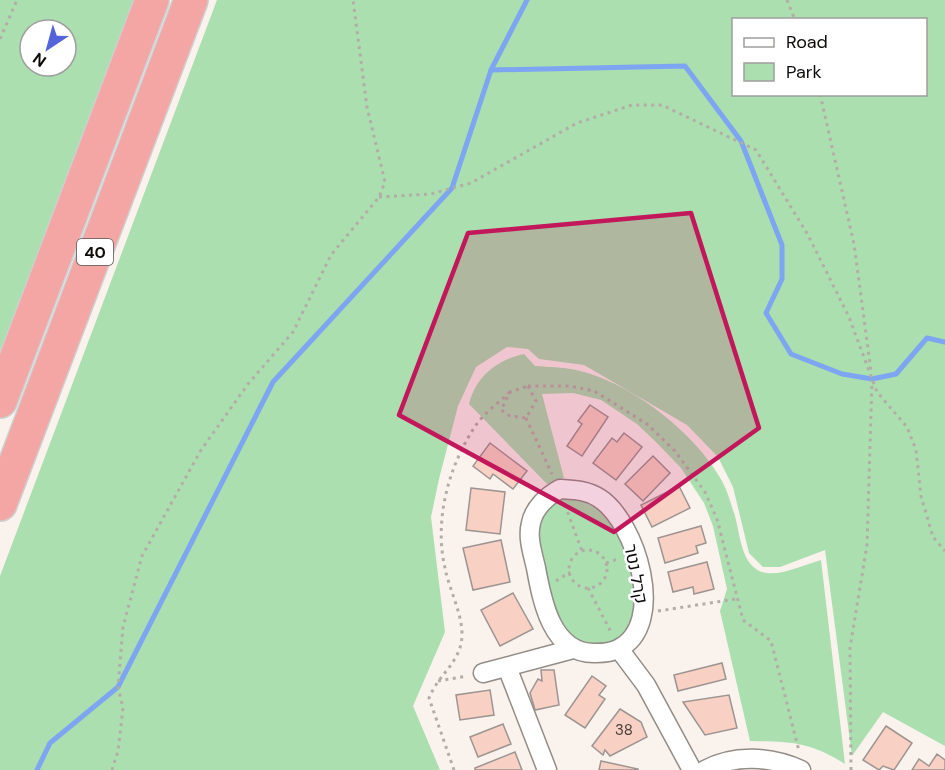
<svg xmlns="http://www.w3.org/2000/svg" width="945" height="770" font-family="'DM Sans',Heebo,sans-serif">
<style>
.green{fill:#abdfb0;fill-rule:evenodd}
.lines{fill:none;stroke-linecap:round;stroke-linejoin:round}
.stream{stroke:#7ea5f1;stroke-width:5}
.building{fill:#f8d1c4;stroke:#9d9492;stroke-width:1.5}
.street-casing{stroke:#938c87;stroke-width:21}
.highway-casing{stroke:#cfcece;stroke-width:36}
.path{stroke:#b3ada8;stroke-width:3;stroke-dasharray:3 4.5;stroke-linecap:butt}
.street{stroke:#fff;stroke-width:18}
.highway{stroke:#f4a6a5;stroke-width:33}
.marked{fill:#c2185b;fill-opacity:0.2;stroke:#c2185b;stroke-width:4.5;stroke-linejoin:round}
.labels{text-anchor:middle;stroke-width:5;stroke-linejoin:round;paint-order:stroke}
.number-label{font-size:15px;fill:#483d38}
.shield{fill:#fff;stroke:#565554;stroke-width:1.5}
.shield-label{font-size:16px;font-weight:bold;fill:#0e0c0a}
.street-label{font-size:18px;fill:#0e0c0a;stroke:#fff}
</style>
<rect width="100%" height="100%" fill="#faf2ed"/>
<!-- green -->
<g class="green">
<path d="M 0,0 L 134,0 L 0,352 ZM 30,30 L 66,30 L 66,66 L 30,66 Z"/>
<path d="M 217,0 L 945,0 L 945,746 L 883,712 L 852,756 L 825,550 L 780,567 L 763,567 L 749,553 L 733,487 L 718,457 L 687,425 L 584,365 L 539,359 L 528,349 L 507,347 L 476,367 L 458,406 L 439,479 L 431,517 L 445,632 L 413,706 L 440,770 L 0,770 L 0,576 ZM 734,20 L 926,20 L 926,94 L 734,94 Z"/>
<path d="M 524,354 L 535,366 C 549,367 562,367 576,370 C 629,381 696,433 722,481 C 727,490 730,501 733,510 C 740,528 739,557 756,569 C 773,581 802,565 821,560 L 845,764 C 808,741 792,742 750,741 L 720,611 L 727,589 L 713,526 L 704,503 L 681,468 L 657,443 L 637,424 L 601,400 L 573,393 L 542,394 L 564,478 L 547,484 L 469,404 C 476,376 497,360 524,354 Z"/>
<path d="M 562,496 C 581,498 596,501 610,517 C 626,535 646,604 633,626 C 630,631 621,639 617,642 C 609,647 598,645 590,644 C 553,640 551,598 544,568 C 541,555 533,537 537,523 C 541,511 553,504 562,496 Z"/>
</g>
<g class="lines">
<!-- stream -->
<g class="stream">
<path d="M 491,70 L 685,66 L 741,141 L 782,245 L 782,279 L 766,313 L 791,354 L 842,374 L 872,379 L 896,374 L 927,338 L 945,342"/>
<path d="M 37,770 L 50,743 L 118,687 L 273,382 L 452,188 L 491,70 L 527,0"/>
</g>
</g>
<!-- building -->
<g class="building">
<path d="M 590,405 L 608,417 L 582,456 L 567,446 L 582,424 L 578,421 Z"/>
<path d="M 624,433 L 642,447 L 616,480 L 593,463 L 612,438 L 617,442 Z"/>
<path d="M 490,443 L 527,471 L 513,489 L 493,474 L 490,479 L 473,466 Z"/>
<path d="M 653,456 L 670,473 L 643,501 L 625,484 Z"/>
<path d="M 679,486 L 690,508 L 652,527 L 641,505 Z"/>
<path d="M 471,488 L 505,492 L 500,534 L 466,530 Z"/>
<path d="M 701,526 L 706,543 L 696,546 L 698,553 L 665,563 L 658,538 Z"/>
<path d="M 501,540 L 510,582 L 473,590 L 463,548 Z"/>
<path d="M 707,562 L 714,589 L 694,594 L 693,587 L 673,592 L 668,572 Z"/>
<path d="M 513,593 L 533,629 L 500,646 L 481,610 Z"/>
<path d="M 722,663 L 726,679 L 678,691 L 674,675 Z"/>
<path d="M 541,670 L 554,670 L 559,705 L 535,710 L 530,693 L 538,679 L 542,681 Z"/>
<path d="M 592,676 L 606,686 L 599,695 L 605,699 L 585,728 L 565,715 Z"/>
<path d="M 490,690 L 494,715 L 460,720 L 456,695 Z"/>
<path d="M 729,695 L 737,728 L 705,735 L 683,702 Z"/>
<path d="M 620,709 L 641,722 L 647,737 L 610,756 L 605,750 L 603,755 L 592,746 Z"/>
<path d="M 503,724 L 511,744 L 478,757 L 470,737 Z"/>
<path d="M 886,726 L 912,743 L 894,770 L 883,766 L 879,770 L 863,760 Z"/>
<path d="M 515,752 L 522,770 L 475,770 L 475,768 Z"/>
<path d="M 937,754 L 945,760 L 945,770 L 912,770 L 919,759 L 929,766 Z"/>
<path d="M 601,761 L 638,769 L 638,770 L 599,770 Z"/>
</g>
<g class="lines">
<!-- street casing -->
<g class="street-casing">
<g id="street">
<path d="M 560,489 C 574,490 587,490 599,498 C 636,521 668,625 618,649 C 612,652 603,653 596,653 C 552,655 542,601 536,568 C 533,554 527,538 531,523 C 534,508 547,496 560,489 Z"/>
<path d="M 619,649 L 646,685 L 692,770"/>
<path d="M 507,667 L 547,770"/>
<path d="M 483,673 L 573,649"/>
<path d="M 705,770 C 734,754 771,756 801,770"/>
</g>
</g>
<!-- highway casing -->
<g class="highway-casing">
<g id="highway">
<path d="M 0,401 L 152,0"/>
<path d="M 0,504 L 191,0"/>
</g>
</g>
<!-- path -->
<g class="path">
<path d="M 787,0 L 795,20"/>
<path d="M 0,39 L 17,0"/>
<path d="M 820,94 L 854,244 L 871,371"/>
<path d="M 379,197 L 431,194 L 471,183 L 577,123 L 632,105 L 662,105 L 756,150 L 808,235 L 849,317 L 877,392 L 907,427 L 916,450 L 921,496 L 933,537 L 945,551"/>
<path d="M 528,386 L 570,386 L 594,391 L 647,424 L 675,451 L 705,492 L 717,519 L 743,620 L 771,641 L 799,751"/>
<path d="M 528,386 L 536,401 L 526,418 L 510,416 L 501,410 L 510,392 Z"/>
<path d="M 526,418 L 552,474"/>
<path d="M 565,505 L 582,551"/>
<circle cx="588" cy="569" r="19"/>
<path d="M 606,563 L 618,559"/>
<path d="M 556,581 L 570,572"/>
<path d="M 588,588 L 612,634"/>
<path d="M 658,611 L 736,599"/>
<path d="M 438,681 L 467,676"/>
<path d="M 112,770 L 118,751 L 123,708 L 118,687 L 123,627 L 142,556 L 201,450 L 248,384 L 293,332 L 331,255 L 379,197 L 385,182 L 367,107 L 353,0"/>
<path d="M 454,770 L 429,698 C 439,673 462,662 462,634 C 462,613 449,589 445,568 C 434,521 448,468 474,428 C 483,414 498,403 510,392"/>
<path d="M 851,770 L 850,648 L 867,545 L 872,380"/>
</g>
<!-- street -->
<use href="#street" class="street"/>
<!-- highway -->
<use href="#highway" class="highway"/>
</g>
<!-- marked area -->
<path class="marked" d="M 691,213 L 759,428 L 614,532 L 399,415 L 468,233 Z"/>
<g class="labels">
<!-- number labels -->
<g class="number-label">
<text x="624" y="735">38</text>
</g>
<!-- shield labels -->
<rect class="shield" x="77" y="239" width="36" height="26" rx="4.5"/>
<g class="shield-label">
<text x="95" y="258">40</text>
</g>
<!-- street labels -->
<g class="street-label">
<text transform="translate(636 574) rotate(79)" y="6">קרל נטר</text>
</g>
</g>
<!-- legend -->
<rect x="732" y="18" width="195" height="78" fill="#ffffff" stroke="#9f9e9d" stroke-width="1.5"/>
<rect x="744" y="38" width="30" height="9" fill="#ffffff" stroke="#9f9e9d" stroke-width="1.5"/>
<text x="786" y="48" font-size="18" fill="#0e0c0a">Road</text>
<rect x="744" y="63" width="30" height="18" fill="#abdfb0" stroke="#9f9e9d" stroke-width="1.5"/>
<text x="786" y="78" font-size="18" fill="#0e0c0a">Park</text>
<!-- north arrow -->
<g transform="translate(48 48) rotate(216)"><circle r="28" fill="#ffffff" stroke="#9f9e9d" stroke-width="1.5"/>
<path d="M0-4.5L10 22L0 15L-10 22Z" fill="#5363d9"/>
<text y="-9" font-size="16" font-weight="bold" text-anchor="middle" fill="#0e0c0a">N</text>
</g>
</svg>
